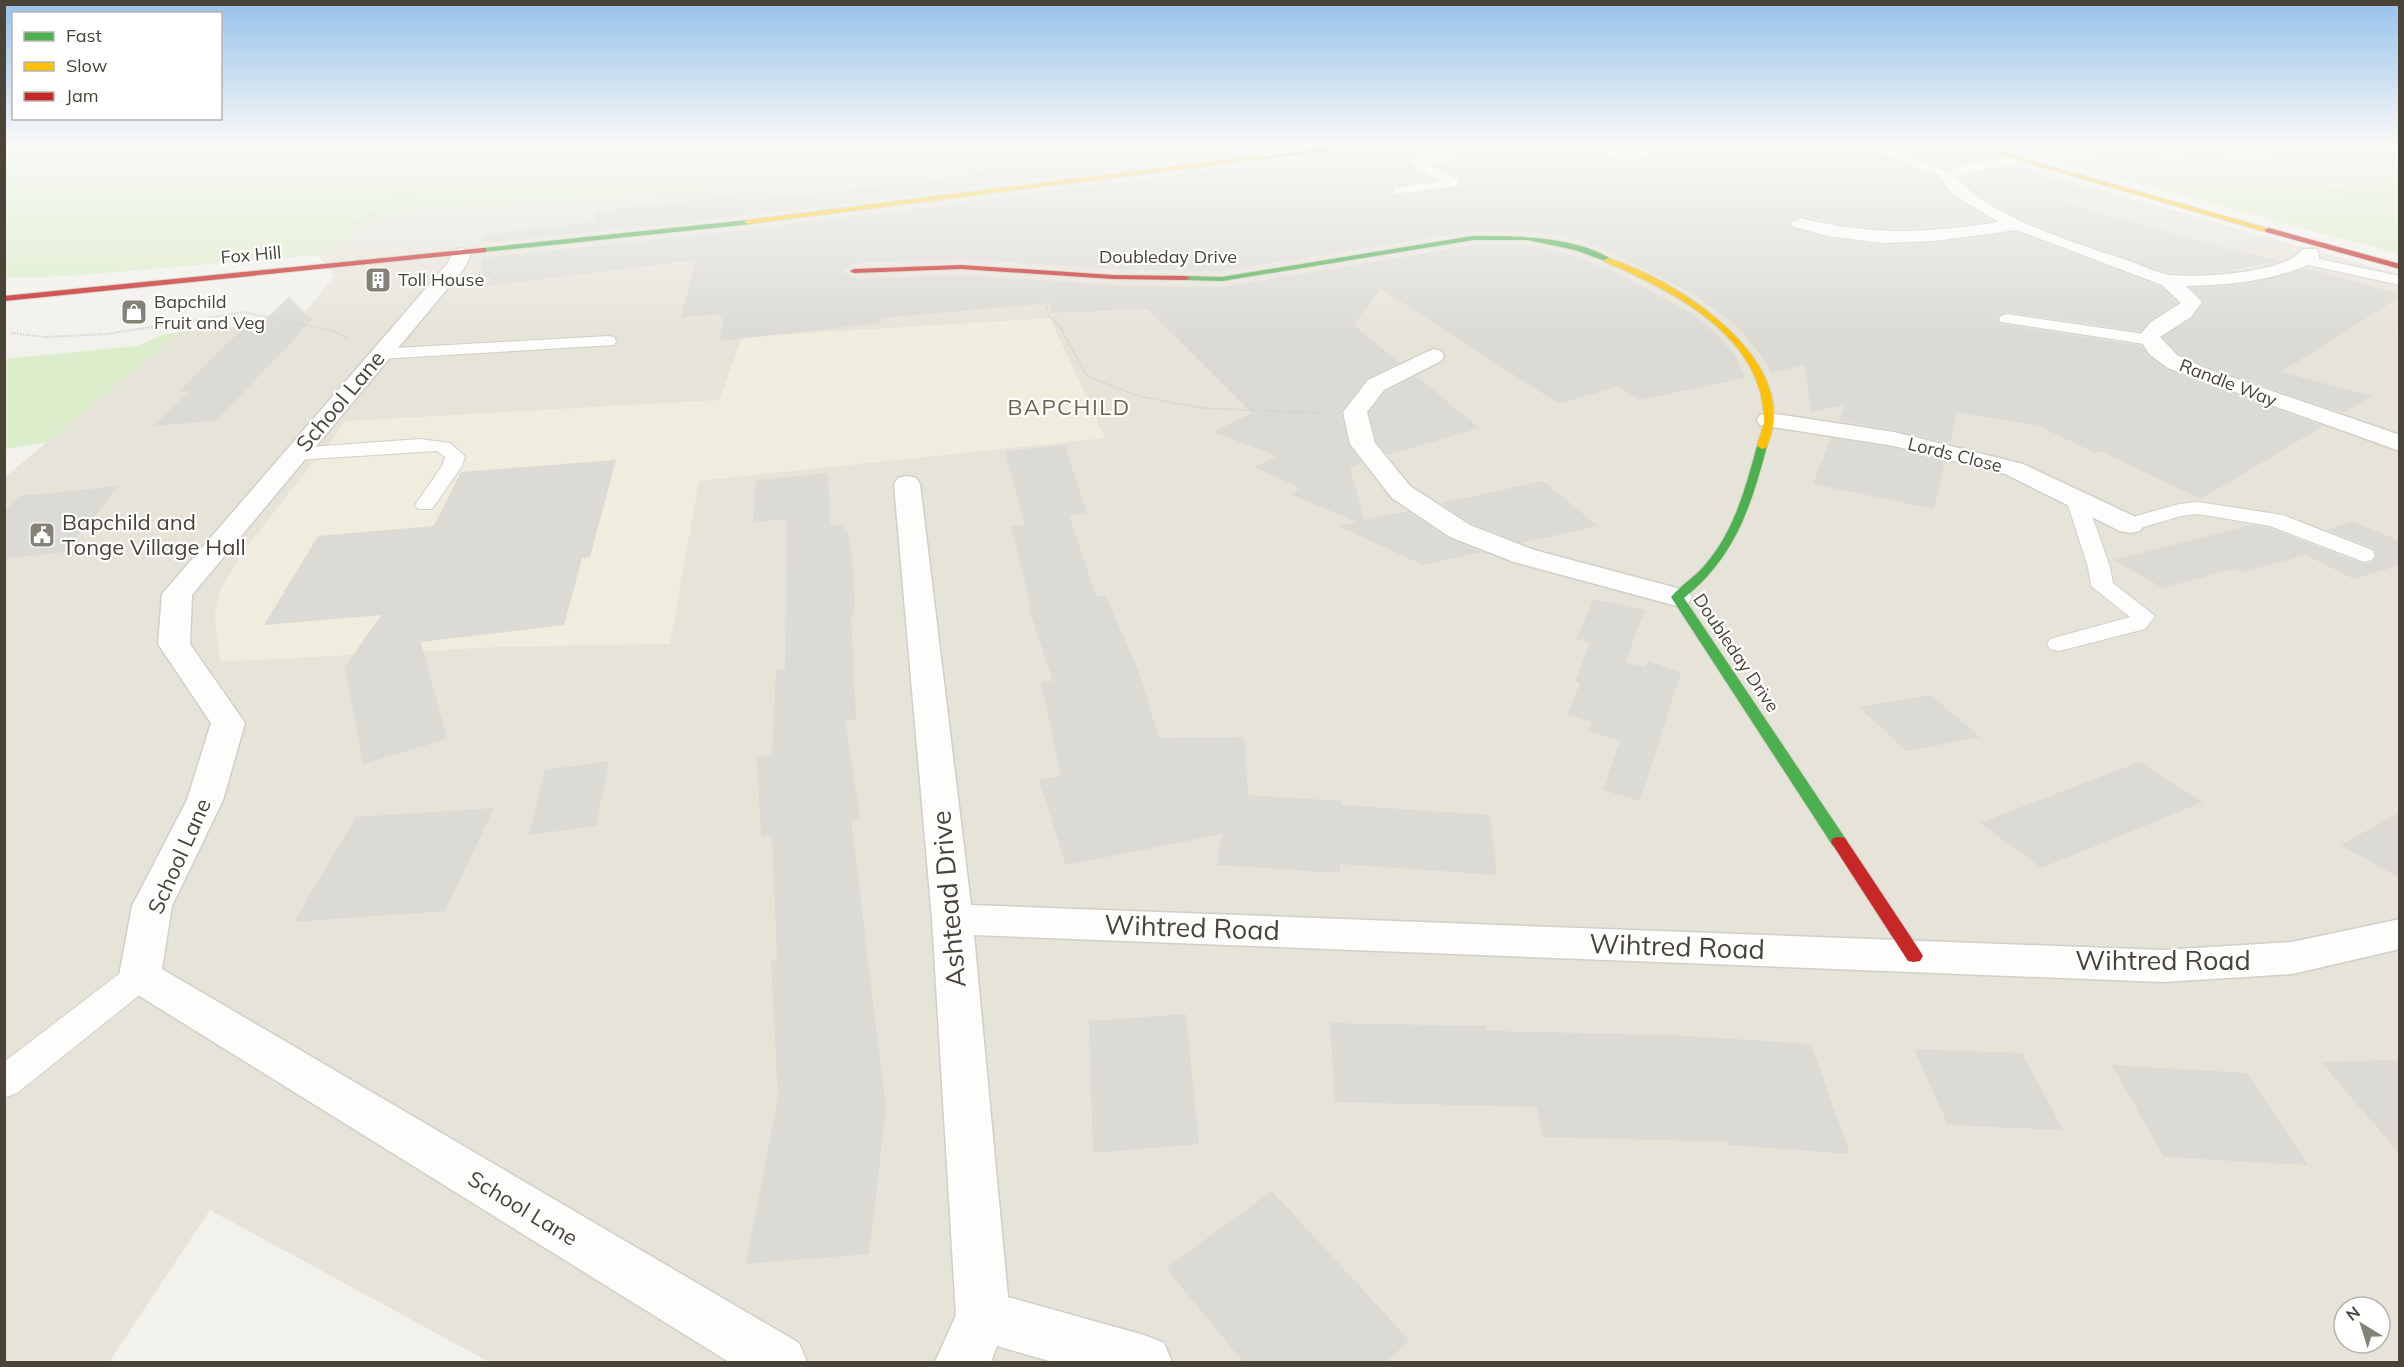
<svg xmlns="http://www.w3.org/2000/svg" width="2404" height="1367" font-family="Mulish,sans-serif">
<style>
.residential{fill:#e6e3d9;fill-rule:evenodd}
.education{fill:#f0edde}
.green{fill:#dcedcb}
.parking{fill:#e1e0dc}
.building{fill:#dcdad4}
.lines{fill:none;stroke-linecap:round;stroke-linejoin:round}
.lane-casing{stroke:#d0cfc9;stroke-width:2}
.street-casing{stroke:#d0cfc9;stroke-width:3}
.fast-casing{stroke:#d2cfc2;stroke-width:2}
.slow-casing{stroke:#d2cfc2;stroke-width:2}
.jam-casing{stroke:#d2cfc2;stroke-width:2}
.path{stroke:#d2d1ca;stroke-width:2;stroke-dasharray:1.5 1.5;stroke-linecap:butt}
.lane{fill:#fdfdfc;fill-rule:evenodd}
.street{fill:#fdfdfc;fill-rule:evenodd}
.fast{fill:#4caf50;fill-rule:evenodd}
.slow{fill:#ffc107;fill-rule:evenodd}
.jam{fill:#c62828;fill-rule:evenodd}
.labels{text-anchor:middle;stroke-width:4.5;stroke-linejoin:round;paint-order:stroke}
.far-street-label{font-size:18px;fill:#494437;stroke:#fff}
.far-poi-label{font-size:18px;fill:#494437;stroke:#fff;text-anchor:start}
.street-label{font-size:22px;fill:#494437;stroke:#fff}
.far-quarter-label{font-size:22px;letter-spacing:1.5px;fill:#6c634d;stroke:#fff}
.poi-label{font-size:22px;fill:#494437;stroke:#fff;text-anchor:start}
.near-street-label{font-size:27px;fill:#494437;stroke:#fff}
</style>
<rect width="100%" height="100%" fill="#f2f1ec"/>
<!-- residential -->
<path class="residential" d="M 831,145 L 1956,145 L 2122,196 L 2399,274 L 2399,1362 L 489,1362 L 210,1210 L 109,1362 L 5,1362 L 5,477 L 180,332 L 298,321 L 334,276 L 318,255 L 377,219 L 428,209 L 829,181 ZM 2344,1307 L 2380,1307 L 2380,1343 L 2344,1343 Z"/>
<!-- education -->
<path class="education" d="M 1050,318 L 1105,438 L 699,481 L 670,644 L 499,647 L 220,662 L 214,616 L 221,589 L 241,554 L 314,461 L 334,458 L 345,446 L 328,446 L 345,421 L 719,400 L 742,337 Z"/>
<!-- green -->
<g class="green">
<path d="M 34,145 L 831,145 L 829,181 L 428,209 L 377,219 L 318,255 L 68,276 L 5,278 L 5,154 Z"/>
<path d="M 2334,145 L 2399,145 L 2399,254 L 2059,162 L 2131,148 L 2200,166 Z"/>
<path d="M 180,332 L 48,442 L 5,449 L 5,359 L 137,346 L 162,335 Z"/>
</g>
<!-- parking -->
<path class="parking" d="M 2019,145 L 2317,145 L 2197,163 L 2133,146 L 2055,156 Z"/>
<!-- building -->
<g class="building">
<path d="M 1107,145 L 1311,145 L 693,222 L 482,243 L 482,235 L 596,222 L 595,211 L 736,196 L 738,202 L 946,179 L 943,176 L 1015,168 L 1001,156 Z"/>
<path d="M 1374,145 L 1413,145 L 1428,155 L 1409,158 L 1409,165 L 1434,180 L 1394,186 L 1392,194 L 1394,196 L 1460,187 L 1459,178 L 1435,165 L 1455,162 L 1455,155 L 1435,145 L 1608,145 L 1595,152 L 1629,163 L 1683,145 L 1857,145 L 1936,177 L 1953,197 L 1992,221 L 1899,229 L 1852,226 L 1800,216 L 1789,223 L 1792,228 L 1828,238 L 1882,245 L 1934,243 L 2017,232 L 2161,287 L 2177,303 L 2150,320 L 2140,331 L 2007,312 L 1997,318 L 2001,324 L 2141,346 L 2149,357 L 2167,370 L 2323,426 L 2201,499 L 2102,452 L 2095,453 L 2037,425 L 1957,413 L 1950,443 L 1895,430 L 1839,421 L 1845,405 L 1811,412 L 1805,365 L 1771,373 L 1760,354 L 1737,326 L 1694,294 L 1602,248 L 1568,237 L 1541,233 L 1473,231 L 1222,271 L 1113,269 L 961,259 L 854,263 L 842,270 L 854,279 L 961,275 L 1113,285 L 1222,287 L 1473,245 L 1528,245 L 1571,255 L 1613,271 L 1691,313 L 1714,332 L 1735,355 L 1745,378 L 1640,400 L 1618,386 L 1559,404 L 1381,289 L 1354,325 L 1399,363 L 1366,379 L 1341,412 L 1348,444 L 1362,463 L 1350,467 L 1364,520 L 1407,511 L 1449,539 L 1482,552 L 1423,565 L 1338,526 L 1357,522 L 1290,494 L 1300,488 L 1254,467 L 1277,456 L 1213,432 L 1252,413 L 1148,309 L 1051,313 L 1051,303 L 880,318 L 881,323 L 720,341 L 724,314 L 681,317 L 696,260 L 484,286 L 492,277 L 482,278 L 482,258 L 693,236 L 1364,152 Z"/>
<path d="M 1882,145 L 1945,145 L 1986,158 L 1960,163 L 1947,170 Z"/>
<path d="M 2014,167 L 2094,192 L 2056,200 L 2216,246 L 2280,261 L 2222,272 L 2185,273 L 2162,271 L 2062,236 L 2015,216 L 1974,191 L 1960,179 L 1971,174 Z"/>
<path d="M 2305,268 L 2400,294 L 2400,297 L 2281,372 L 2372,396 L 2343,413 L 2206,366 L 2178,353 L 2163,337 L 2192,319 L 2204,303 L 2191,288 L 2253,283 Z"/>
<path d="M 289,297 L 312,320 L 216,421 L 153,426 L 190,391 L 178,392 L 242,329 L 256,328 Z"/>
<path d="M 1416,376 L 1479,428 L 1388,455 L 1377,442 L 1369,412 L 1385,392 Z"/>
<path d="M 1831,438 L 1894,448 L 1945,461 L 1934,509 L 1813,484 Z"/>
<path d="M 1065,445 L 1087,514 L 1069,515 L 1096,596 L 1105,595 L 1138,669 L 1159,738 L 1244,737 L 1248,795 L 1342,801 L 1341,805 L 1490,815 L 1497,875 L 1340,864 L 1340,873 L 1217,865 L 1222,834 L 1066,865 L 1039,780 L 1061,776 L 1041,682 L 1053,681 L 1028,606 L 1031,606 L 1011,526 L 1025,525 L 1005,451 Z"/>
<path d="M 616,460 L 590,557 L 582,558 L 564,625 L 421,642 L 447,739 L 363,764 L 345,667 L 381,615 L 264,625 L 318,536 L 434,526 L 461,472 Z"/>
<path d="M 828,473 L 830,526 L 844,524 L 845,533 L 848,533 L 852,559 L 855,598 L 854,615 L 851,615 L 856,719 L 845,720 L 860,818 L 851,820 L 886,1109 L 869,1254 L 746,1264 L 778,1098 L 771,961 L 777,959 L 772,835 L 761,837 L 757,758 L 772,755 L 776,671 L 785,669 L 787,519 L 753,522 L 756,480 Z"/>
<path d="M 1543,481 L 1598,526 L 1522,543 L 1471,523 L 1441,503 Z"/>
<path d="M 119,486 L 65,552 L 4,559 L 4,512 L 20,496 Z"/>
<path d="M 2351,521 L 2400,541 L 2400,565 L 2354,579 L 2306,555 L 2243,572 L 2236,568 L 2163,588 L 2113,560 L 2252,525 L 2269,528 L 2363,564 L 2373,562 L 2377,556 L 2373,548 L 2327,530 Z"/>
<path d="M 1594,599 L 1645,610 L 1625,662 L 1645,667 L 1648,661 L 1681,672 L 1640,801 L 1603,790 L 1620,740 L 1588,732 L 1592,722 L 1567,715 L 1580,683 L 1575,682 L 1590,643 L 1576,639 Z"/>
<path d="M 1931,695 L 1980,737 L 1906,751 L 1859,707 Z"/>
<path d="M 609,761 L 596,826 L 529,835 L 545,770 Z"/>
<path d="M 2139,762 L 2203,802 L 2041,868 L 1980,823 Z"/>
<path d="M 494,808 L 445,911 L 294,922 L 356,817 Z"/>
<path d="M 2400,812 L 2400,878 L 2341,845 Z"/>
<path d="M 1186,1014 L 1199,1144 L 1093,1153 L 1089,1021 Z"/>
<path d="M 1330,1023 L 1486,1026 L 1486,1031 L 1673,1035 L 1811,1044 L 1850,1154 L 1729,1145 L 1729,1142 L 1543,1137 L 1537,1107 L 1335,1102 Z"/>
<path d="M 1914,1049 L 2022,1053 L 2063,1130 L 1948,1125 Z"/>
<path d="M 2400,1060 L 2400,1154 L 2321,1062 Z"/>
<path d="M 2112,1065 L 2247,1073 L 2308,1165 L 2164,1157 Z"/>
<path d="M 1272,1191 L 1410,1341 L 1385,1362 L 1243,1362 L 1166,1268 Z"/>
</g>
<g class="lines">
<!-- lane casing -->
<g class="lane-casing">
<g id="lane">
<path d="M 1415,145 L 1430,145 L 1453,155 L 1453,161 L 1428,164 L 1458,180 L 1458,186 L 1394,194 L 1394,188 L 1441,181 L 1411,165 L 1411,159 L 1435,156 Z"/>
<path d="M 1614,145 L 1634,145 L 1618,151 L 1629,153 L 1651,145 L 1681,145 L 1630,161 L 1597,151 Z"/>
<path d="M 1859,145 L 1876,145 L 1955,175 L 1949,179 L 1945,178 Z"/>
<path d="M 2305,256 L 2400,276 L 2400,285 L 2300,263 L 2298,260 L 2300,257 Z"/>
<path d="M 2007,314 L 2151,335 L 2159,340 L 2151,345 L 2001,322 L 1999,319 L 2001,316 Z"/>
<path d="M 608,336 L 614,337 L 616,341 L 614,345 L 379,359 L 370,354 L 379,349 Z"/>
<path d="M 420,439 L 450,443 L 465,456 L 462,466 L 432,509 L 418,509 L 415,505 L 442,466 L 445,457 L 437,451 L 295,460 L 285,454 L 295,448 Z"/>
<path d="M 2076,493 L 2083,495 L 2086,499 L 2110,567 L 2113,583 L 2155,616 L 2145,629 L 2059,651 L 2050,649 L 2047,644 L 2050,639 L 2130,617 L 2091,586 L 2088,567 L 2066,499 L 2069,495 Z"/>
<path d="M 2198,502 L 2283,515 L 2372,550 L 2375,555 L 2372,560 L 2364,562 L 2270,526 L 2198,514 L 2181,516 L 2130,531 L 2122,530 L 2119,525 L 2122,520 L 2179,504 Z"/>
<path d="M 140,963 L 152,967 L 157,976 L 152,985 L 17,1093 L 4,1098 L 4,1062 L 128,967 Z"/>
</g>
</g>
<!-- street casing -->
<g class="street-casing">
<g id="street">
<path d="M 2017,155 L 2023,157 L 2025,160 L 2023,163 L 1970,172 L 1956,178 C 1995,219 2076,243 2129,261 C 2142,265 2158,274 2172,275 C 2201,278 2287,273 2303,249 L 2317,249 L 2319,257 L 2317,261 C 2275,281 2232,285 2186,286 L 2202,302 L 2191,317 L 2160,337 L 2177,355 L 2205,368 L 2400,435 L 2400,451 L 2168,368 L 2150,355 L 2138,337 L 2151,322 L 2181,303 L 2162,285 L 2017,230 L 1934,241 L 1882,243 L 1828,236 L 1794,227 L 1791,223 L 1800,218 C 1873,236 1925,233 1999,222 L 1954,195 L 1938,177 L 1960,165 Z"/>
<path d="M 462,248 L 471,254 L 463,270 L 192,595 L 190,644 L 245,723 L 223,800 L 172,906 L 162,969 L 799,1343 L 807,1362 L 729,1362 L 125,987 L 119,976 L 132,906 L 187,800 L 211,723 L 158,644 L 162,594 L 447,264 L 455,250 Z"/>
<path d="M 1433,349 L 1441,351 L 1444,356 L 1441,361 L 1384,390 L 1367,412 L 1375,443 L 1410,486 L 1470,525 L 1534,550 L 1688,591 L 1692,597 L 1688,603 L 1677,606 L 1514,562 L 1450,537 L 1392,498 L 1350,444 L 1343,412 L 1368,380 Z"/>
<path d="M 1769,413 L 1894,432 L 2023,464 L 2140,519 L 2144,525 L 2140,531 L 2130,533 L 2120,531 L 2005,474 L 1894,446 L 1760,425 L 1757,420 L 1760,415 Z"/>
<path d="M 907,476 L 916,478 L 920,484 L 971,905 L 2163,950 L 2292,942 L 2400,919 L 2400,949 L 2292,974 L 2163,982 L 974,935 L 1008,1297 L 1144,1335 L 1164,1343 L 1172,1362 L 1053,1362 L 997,1346 L 991,1362 L 935,1362 L 956,1315 L 932,919 L 894,484 L 898,478 Z"/>
</g>
</g>
<!-- fast casing -->
<g class="fast-casing">
<g id="fast">
<path d="M 1350,145 L 1367,145 L 1258,160 L 1255,158 Z"/>
<path d="M 748,220 L 751,220 L 751,224 L 483,252 L 479,250 L 483,248 Z"/>
<path d="M 1473,236 C 1514,236 1578,236 1612,260 L 1608,262 L 1575,250 L 1528,240 L 1473,240 L 1222,281 L 1186,280 L 1182,278 L 1186,276 L 1222,277 Z"/>
<path d="M 1762,443 L 1767,446 C 1751,507 1735,557 1684,598 L 1845,838 L 1847,842 L 1845,846 L 1833,846 L 1671,597 C 1681,585 1695,577 1705,565 C 1734,532 1746,487 1757,446 Z"/>
</g>
</g>
<!-- slow casing -->
<g class="slow-casing">
<g id="slow">
<path d="M 1966,145 L 1975,145 L 2273,230 L 2266,232 Z"/>
<path d="M 1258,156 L 1260,159 L 748,224 L 744,222 L 748,220 Z"/>
<path d="M 1608,258 C 1676,279 1807,362 1766,448 L 1762,449 L 1757,446 C 1759,437 1764,428 1764,419 C 1763,335 1671,290 1605,262 L 1604,260 Z"/>
</g>
</g>
<!-- jam casing -->
<g class="jam-casing">
<g id="jam">
<path d="M 2269,228 L 2400,264 L 2400,269 L 2266,232 L 2265,230 Z"/>
<path d="M 483,248 L 486,248 L 486,252 L 4,301 L 4,296 Z"/>
<path d="M 961,265 L 1113,275 L 1186,276 L 1190,278 L 1186,280 L 1113,279 L 961,269 L 854,273 L 850,271 L 854,269 Z"/>
<path d="M 1839,837 L 1845,838 L 1920,951 L 1923,956 L 1920,961 L 1914,962 L 1908,961 L 1831,842 L 1833,838 Z"/>
</g>
</g>
<!-- path -->
<g class="path">
<path d="M 2200,175 L 2400,198"/>
<path d="M 343,230 L 443,174 L 503,145"/>
<path d="M 1046,306 L 1049,316 L 1059,325 L 1087,376 L 1138,396 L 1201,408 L 1319,413"/>
<path d="M 11,333 L 46,337 L 108,334 L 243,312 L 334,331 L 349,339"/>
</g>
<!-- lane -->
<use href="#lane" class="lane"/>
<!-- street -->
<use href="#street" class="street"/>
<!-- fast -->
<use href="#fast" class="fast"/>
<!-- slow -->
<use href="#slow" class="slow"/>
<!-- jam -->
<use href="#jam" class="jam"/>
</g>
<!-- sky -->
<linearGradient id="sky" x2="0" y2="1"><stop stop-color="#96c2ec"/><stop offset="0.43" stop-color="#f9f9f6"/><stop offset="1" stop-color="#f9f9f6" stop-opacity="0"/></linearGradient>
<rect width="2404" height="336" fill="url(#sky)"/>
<!-- icons -->
<defs>
<g id="building-square" transform="scale(1.35)"><rect x="-9" y="-9" width="18" height="18" rx="4" fill="#848176" stroke="#fff"/><path d="M-4-6H4V6H1V3H-1V6H-4ZM-2.5-4.3h1.7v1.8h-1.7ZM.8-4.3h1.7v1.8H.8ZM-2.5-1h1.7V.8h-1.7ZM.8-1h1.7V.8H.8Z" fill="#fff"/></g>
<g id="shop-square" transform="scale(1.35)"><rect x="-9" y="-9" width="18" height="18" rx="4" fill="#848176" stroke="#fff"/><path d="M-5-2.5h2.3a2.7 3.5 0 0 1 5.4 0H5L5.5 6h-11ZM-1.5-2.5h3a1.5 2.3 0 0 0-3 0Z" fill="#fff"/></g>
<g id="civic-square" transform="scale(1.35)"><rect x="-9" y="-9" width="18" height="18" rx="4" fill="#848176" stroke="#fff"/><path d="M-.6-6.5H3V-4.5H.6V-3L4-1V1h2V6H-6V1h2V-1L-.6-3ZM-1.2 2.5V6h2.4V2.5Z" fill="#fff"/></g>
</defs>
<g fill-rule="evenodd">
<use href="#building-square" x="378" y="280"/>
<use href="#shop-square" x="134" y="312"/>
<use href="#civic-square" x="42" y="535"/>
</g>
<g class="labels">
<!-- far-street labels -->
<g class="far-street-label">
<text transform="translate(251 255) rotate(-5)" y="6">Fox Hill</text>
<text x="1168" y="263">Doubleday Drive</text>
<text transform="translate(2228 383) rotate(21)" y="6">Randle Way</text>
<text transform="translate(1955 455) rotate(14)" y="6">Lords Close</text>
<text transform="translate(1736 653) rotate(56)" y="6">Doubleday Drive</text>
</g>
<!-- far-poi labels -->
<g class="far-poi-label">
<text x="398" y="286">Toll House</text>
<text x="154" y="308">Bapchild<tspan x="154" dy="21">Fruit and Veg</tspan></text>
</g>
<!-- street labels -->
<g class="street-label">
<text transform="translate(340 401) rotate(-50)" y="8">School Lane</text>
<text transform="translate(179 856) rotate(-66)" y="8">School Lane</text>
<text transform="translate(523 1208) rotate(31)" y="8">School Lane</text>
</g>
<!-- far-quarter labels -->
<g class="far-quarter-label">
<text x="1069" y="415">BAPCHILD</text>
</g>
<!-- poi labels -->
<g class="poi-label">
<text x="62" y="530">Bapchild and<tspan x="62" dy="25">Tonge Village Hall</tspan></text>
</g>
<!-- near-street labels -->
<g class="near-street-label">
<text transform="translate(949 899) rotate(-95)" y="9">Ashtead Drive</text>
<text transform="translate(1192 928) rotate(2)" y="9">Wihtred Road</text>
<text transform="translate(1677 947) rotate(2)" y="9">Wihtred Road</text>
<text x="2163" y="970">Wihtred Road</text>
</g>
</g>
<!-- border -->
<rect width="2404" height="1367" fill="none" stroke="#494437" stroke-width="12"/>
<!-- legend -->
<rect x="12" y="12" width="210" height="108" fill="#ffffff" stroke="#b6b4af" stroke-width="1.5"/>
<rect x="24" y="32" width="30" height="9" fill="#4caf50" stroke="#b6b4af" stroke-width="1.5"/>
<text x="66" y="42" font-size="18" fill="#494437">Fast</text>
<rect x="24" y="62" width="30" height="9" fill="#ffc107" stroke="#b6b4af" stroke-width="1.5"/>
<text x="66" y="72" font-size="18" fill="#494437">Slow</text>
<rect x="24" y="92" width="30" height="9" fill="#c62828" stroke="#b6b4af" stroke-width="1.5"/>
<text x="66" y="102" font-size="18" fill="#494437">Jam</text>
<!-- north arrow -->
<g transform="translate(2362 1325) rotate(322)"><circle r="28" fill="#ffffff" stroke="#b6b4af" stroke-width="1.5"/>
<path d="M0-4.5L10 22L0 15L-10 22Z" fill="#848176"/>
<text y="-9" font-size="16" font-weight="bold" text-anchor="middle" fill="#494437">N</text>
</g>
</svg>
